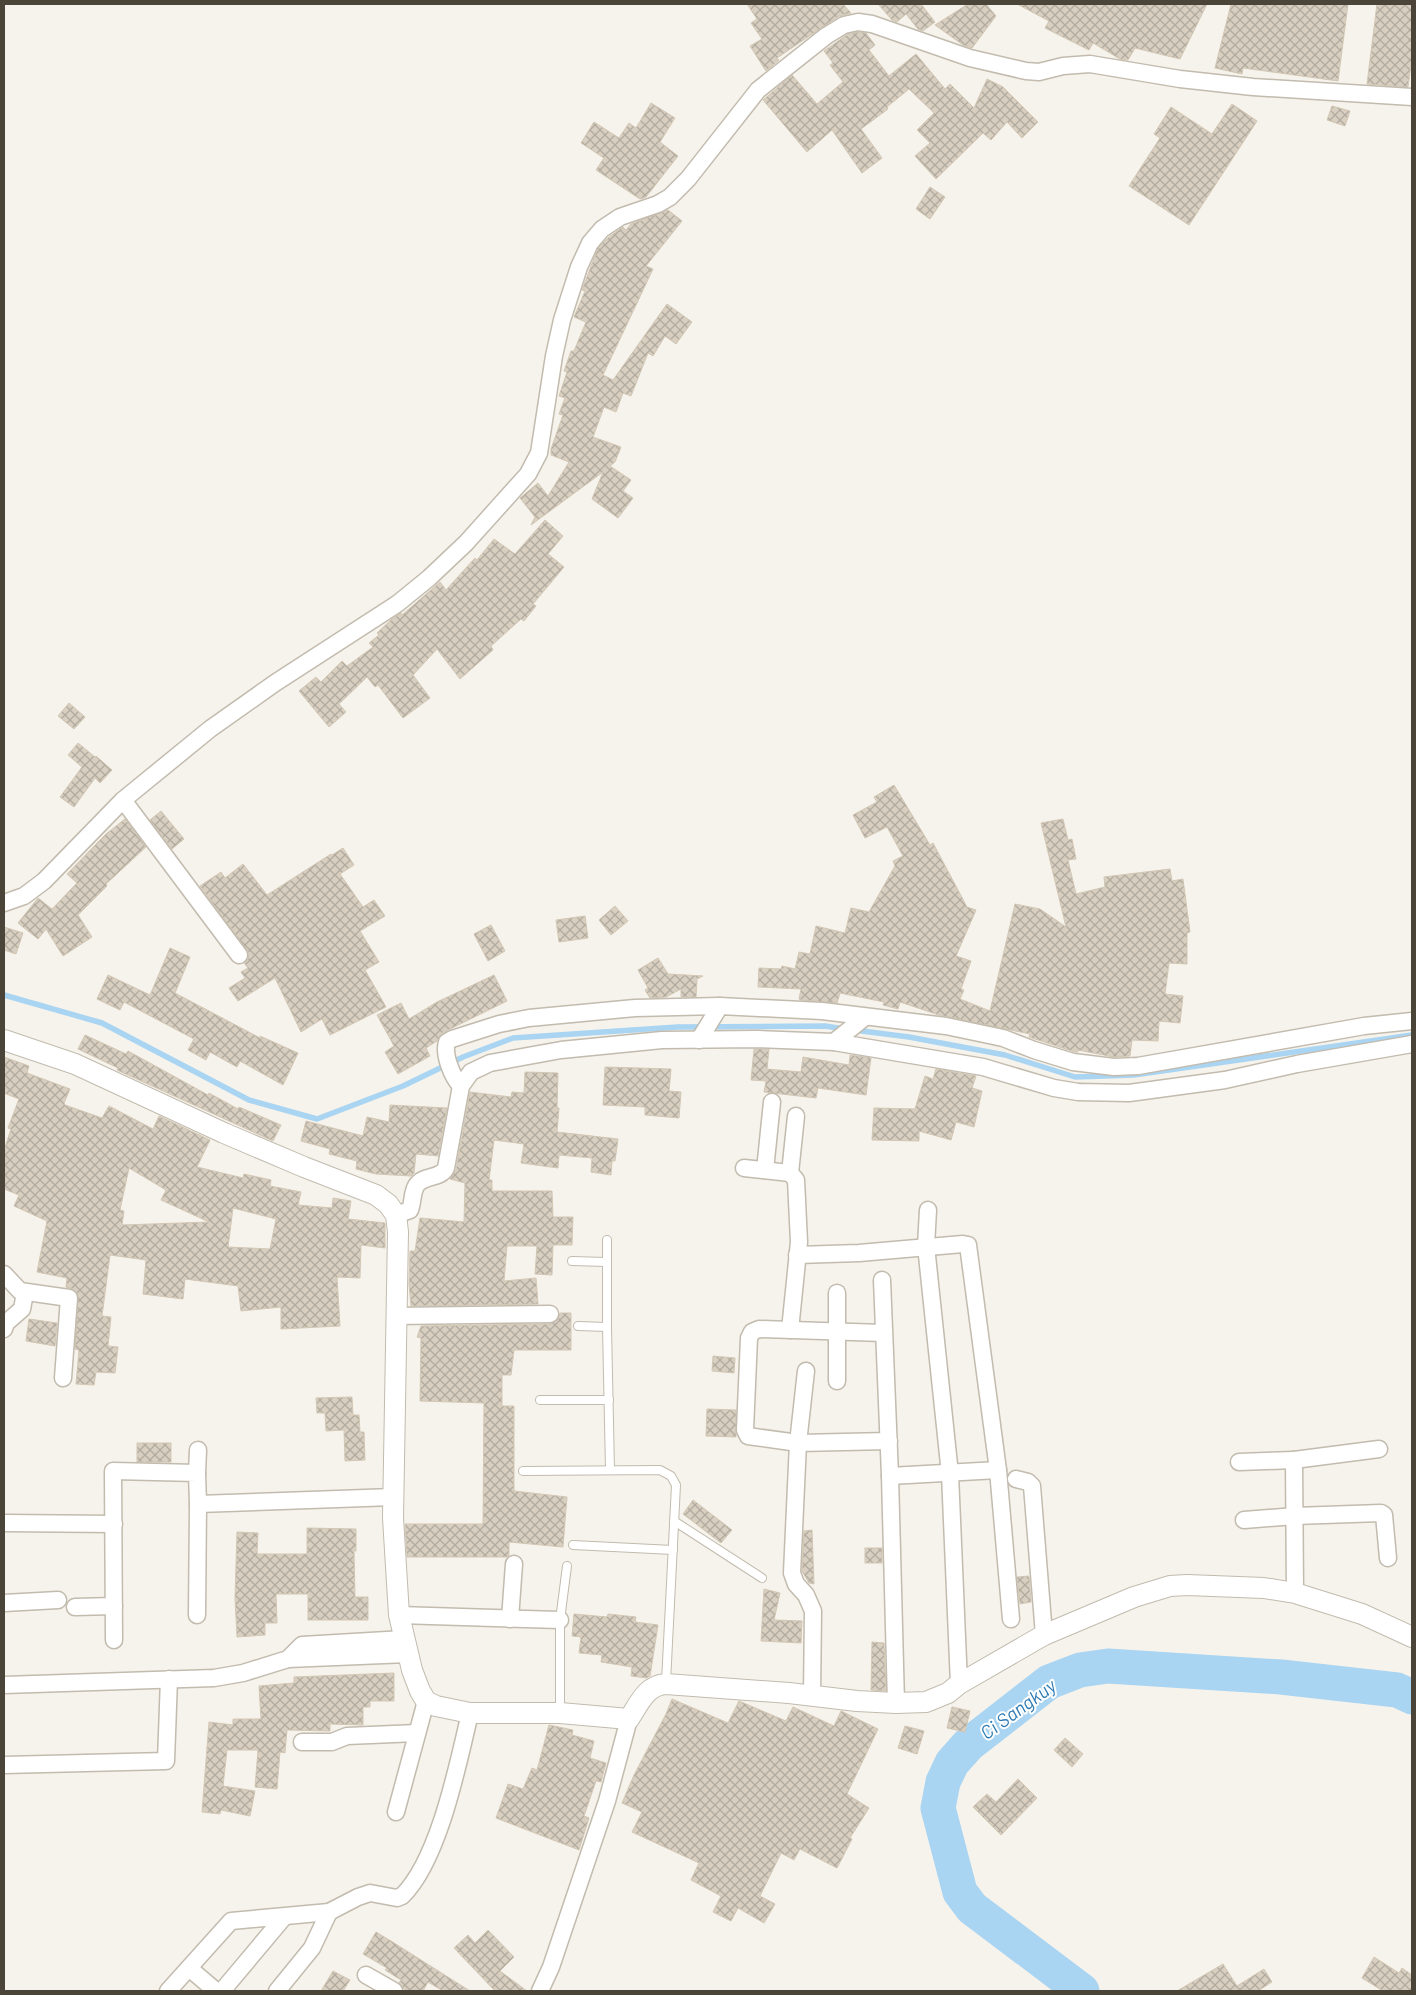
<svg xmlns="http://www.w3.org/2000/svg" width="1416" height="1995" font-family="Barlow,sans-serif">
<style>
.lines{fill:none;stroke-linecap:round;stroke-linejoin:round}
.stream{stroke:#a9d4f2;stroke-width:5.5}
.river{stroke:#a9d4f2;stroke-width:35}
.building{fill:url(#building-cross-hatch);stroke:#d3c7b4;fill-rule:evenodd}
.service-casing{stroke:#c2bbae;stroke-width:10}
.minor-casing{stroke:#c2bbae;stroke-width:19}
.tertiary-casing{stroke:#c2bbae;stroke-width:22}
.service{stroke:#fff;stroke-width:8}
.minor{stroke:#fff;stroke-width:16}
.tertiary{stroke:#fff;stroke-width:20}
.labels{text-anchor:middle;stroke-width:4;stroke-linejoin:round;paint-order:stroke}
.water-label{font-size:19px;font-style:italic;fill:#2e7ab2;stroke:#fff}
</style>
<defs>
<pattern id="building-cross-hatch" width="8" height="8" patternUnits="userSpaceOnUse" patternTransform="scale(1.25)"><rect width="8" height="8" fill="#d8cfc1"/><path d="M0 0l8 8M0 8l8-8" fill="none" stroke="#b1aa9e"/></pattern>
</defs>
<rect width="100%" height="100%" fill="#f6f3ec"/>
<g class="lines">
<!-- stream -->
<g class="stream">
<path d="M 4,995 L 102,1023 L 249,1100 L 317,1119 L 403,1086 L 463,1057 L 513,1038 L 678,1027 L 825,1026 L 844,1029"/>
<path d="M 854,1030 L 909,1037 L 1005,1055 L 1075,1077 L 1134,1075 L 1412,1035"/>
</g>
<!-- river -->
<path class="river" d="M 1082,1991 L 972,1908 L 960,1892 L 938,1808 L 943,1782 L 952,1763 L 968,1745 L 1049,1682 L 1080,1670 L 1108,1666 L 1281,1677 L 1397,1690 L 1412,1697"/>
</g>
<!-- building -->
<g class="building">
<path d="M 747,4 L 843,4 L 851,13 L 839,16 L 821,28 L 777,58 L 779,60 L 766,71 L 750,46 L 762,39 L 751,23 L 757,19 Z"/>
<path d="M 878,4 L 921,4 L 935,22 L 923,31 L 918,29 L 906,14 L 897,22 L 892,20 Z"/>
<path d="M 968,4 L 986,4 L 996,16 L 972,48 L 963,45 L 935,25 Z"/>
<path d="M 1017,4 L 1207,4 L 1180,59 L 1135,48 L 1128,60 L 1120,59 L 1093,43 L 1089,50 L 1045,28 L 1049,21 Z"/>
<path d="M 1231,4 L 1348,4 L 1338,81 L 1243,68 L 1242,74 L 1215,68 Z"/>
<path d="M 1377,4 L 1412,4 L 1412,57 L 1408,87 L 1367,84 Z"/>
<path d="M 858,32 L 866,33 L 875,45 L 869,50 L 889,76 L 916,54 L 945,89 L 950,84 L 974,108 L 987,79 L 1003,87 L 1038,122 L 1022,138 L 1007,122 L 991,140 L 983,133 L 936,179 L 915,156 L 930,143 L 917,130 L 934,113 L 909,89 L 887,107 L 888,109 L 861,129 L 882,158 L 862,173 L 832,130 L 807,152 L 763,100 L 792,75 L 817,104 L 843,82 L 830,65 L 833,63 L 824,51 L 848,34 Z"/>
<path d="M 651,103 L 675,118 L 660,142 L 678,156 L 646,197 L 640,199 L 596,170 L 604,158 L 581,143 L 594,122 L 619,138 L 629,123 L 636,128 Z"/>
<path d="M 1232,104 L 1257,121 L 1189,225 L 1129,186 L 1160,138 L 1154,134 L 1171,107 L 1212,134 Z"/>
<path d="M 1332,106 L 1350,111 L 1345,126 L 1327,120 Z"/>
<path d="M 930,187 L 945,197 L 930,219 L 916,209 Z"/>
<path d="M 668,210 L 682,221 L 646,266 L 653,269 L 603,375 L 613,380 L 667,304 L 692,322 L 676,344 L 665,336 L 653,356 L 648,353 L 631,396 L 623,393 L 616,412 L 604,407 L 593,437 L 621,447 L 615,462 L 610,466 L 631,480 L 623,491 L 633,498 L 618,518 L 592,499 L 603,472 L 531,525 L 535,517 L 520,498 L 538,483 L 548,496 L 569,462 L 551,455 L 551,449 L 563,415 L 559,414 L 565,398 L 559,396 L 567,372 L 564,371 L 571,351 L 574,351 L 586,322 L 574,317 L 585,291 L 582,290 L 593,261 L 598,248 L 609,237 L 623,227 L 626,230 L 631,224 Z"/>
<path d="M 545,520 L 563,536 L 548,554 L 564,567 L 533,604 L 536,606 L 524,621 L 521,619 L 491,646 L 493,650 L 460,679 L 437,649 L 413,675 L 430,698 L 403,718 L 378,685 L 375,687 L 367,677 L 339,704 L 346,712 L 329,727 L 299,691 L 316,677 L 321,682 L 342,661 L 347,666 L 373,647 L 369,643 L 379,635 L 377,633 L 392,619 L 401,613 L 402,615 L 440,582 L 446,590 L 475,558 L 477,560 L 494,539 L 515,554 Z"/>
<path d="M 69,703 L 85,717 L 74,729 L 58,716 Z"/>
<path d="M 78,743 L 95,757 L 96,756 L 112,770 L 100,783 L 95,778 L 74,807 L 60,797 L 82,767 L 68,755 Z"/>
<path d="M 894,785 L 930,845 L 933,843 L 967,907 L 976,910 L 956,956 L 971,961 L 961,989 L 964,990 L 960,999 L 990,1011 L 1015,904 L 1040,909 L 1066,927 L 1041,823 L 1063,819 L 1068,840 L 1072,839 L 1076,859 L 1068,860 L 1076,894 L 1105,887 L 1104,877 L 1170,869 L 1172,881 L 1183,879 L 1190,932 L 1187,933 L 1187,964 L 1169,963 L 1165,994 L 1183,996 L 1180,1023 L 1159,1021 L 1158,1041 L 1132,1040 L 1130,1056 L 1114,1057 L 1078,1050 L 1078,1052 L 1075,1052 L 1029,1037 L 1030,1034 L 939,1015 L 900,1002 L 898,1009 L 883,1005 L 884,1002 L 840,993 L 837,1003 L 801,1000 L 799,999 L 801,989 L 758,987 L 759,968 L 781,969 L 782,966 L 795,969 L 799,952 L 810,954 L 816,926 L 845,933 L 851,908 L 869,912 L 895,866 L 893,861 L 903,856 L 887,827 L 865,838 L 853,815 L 877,802 L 874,797 Z"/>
<path d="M 161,811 L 184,839 L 172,849 L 150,820 Z"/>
<path d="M 125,819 L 146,847 L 106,884 L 107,886 L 78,915 L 92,937 L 63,956 L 46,929 L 38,939 L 18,923 L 38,898 L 52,909 L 77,883 L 67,874 L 106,834 Z"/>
<path d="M 343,848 L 354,865 L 340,874 L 363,907 L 374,900 L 385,916 L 360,931 L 379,962 L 365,970 L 386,1007 L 330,1035 L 322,1019 L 301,1032 L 275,978 L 238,1001 L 229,988 L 245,978 L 241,972 L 248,968 L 244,963 L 248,959 L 249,953 L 200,886 L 221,872 L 225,878 L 243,864 L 267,895 L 331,854 L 332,855 Z"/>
<path d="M 615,906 L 628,921 L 611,935 L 599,920 Z"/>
<path d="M 585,916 L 588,938 L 559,942 L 556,920 Z"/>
<path d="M 491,925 L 505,951 L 488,961 L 474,934 Z"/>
<path d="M 4,927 L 23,933 L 16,954 L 4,950 Z"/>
<path d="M 170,948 L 190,957 L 175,993 L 262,1039 L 260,1036 L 298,1053 L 283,1085 L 240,1061 L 237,1067 L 210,1052 L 206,1060 L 188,1050 L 194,1039 L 124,1002 L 120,1010 L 97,999 L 108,975 L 150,995 Z"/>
<path d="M 658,958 L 668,974 L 703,976 L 697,979 L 696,997 L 681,997 L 681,989 L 666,997 L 650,998 L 645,990 L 648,988 L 638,970 Z"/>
<path d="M 494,975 L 507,1001 L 442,1033 L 437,1041 L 426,1048 L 430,1056 L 398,1074 L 385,1052 L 394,1046 L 377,1015 L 401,1003 L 409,1019 L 437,1002 Z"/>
<path d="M 85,1035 L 126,1054 L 128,1051 L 208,1095 L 209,1093 L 238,1109 L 239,1107 L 281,1125 L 273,1141 L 117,1070 L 118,1068 L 78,1049 Z"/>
<path d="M 754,1049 L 769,1049 L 767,1069 L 801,1072 L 803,1057 L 849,1065 L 850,1055 L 871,1058 L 866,1095 L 818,1088 L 816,1098 L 764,1092 L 766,1081 L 751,1080 Z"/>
<path d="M 4,1057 L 29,1066 L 27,1073 L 70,1089 L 64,1103 L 65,1105 L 102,1118 L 109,1106 L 153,1129 L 159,1116 L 210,1140 L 197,1167 L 243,1178 L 244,1174 L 271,1180 L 270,1186 L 301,1192 L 298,1205 L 332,1208 L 333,1198 L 351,1201 L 348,1219 L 385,1223 L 385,1248 L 361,1245 L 360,1278 L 337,1277 L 340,1326 L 281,1329 L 281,1307 L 241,1311 L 238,1286 L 185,1279 L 183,1299 L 143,1294 L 146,1260 L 110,1255 L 102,1316 L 111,1317 L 108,1346 L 118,1347 L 115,1373 L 96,1372 L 94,1385 L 76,1384 L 79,1350 L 75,1349 L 78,1294 L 75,1290 L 66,1287 L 67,1278 L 37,1272 L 47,1221 L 14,1206 L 19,1195 L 4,1189 L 4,1150 L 11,1129 L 8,1128 L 19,1099 L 4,1093 ZM 129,1168 L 166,1190 L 161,1200 L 209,1222 L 122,1225 L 124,1211 L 120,1210 ZM 233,1208 L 276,1219 L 270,1249 L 228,1247 Z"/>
<path d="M 605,1067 L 671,1069 L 669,1091 L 681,1092 L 679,1118 L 645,1115 L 645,1107 L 603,1105 Z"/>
<path d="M 936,1069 L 976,1076 L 972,1088 L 982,1091 L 974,1127 L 956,1122 L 951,1140 L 919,1131 L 919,1141 L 872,1140 L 874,1108 L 915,1109 L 925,1076 L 933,1079 Z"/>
<path d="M 525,1072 L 558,1073 L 557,1108 L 559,1108 L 557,1132 L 618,1139 L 615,1161 L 612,1161 L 611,1175 L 591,1172 L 592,1158 L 559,1155 L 558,1168 L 521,1163 L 524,1144 L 494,1140 L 489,1180 L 492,1180 L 492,1191 L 552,1191 L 553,1217 L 573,1217 L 572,1245 L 553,1245 L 552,1275 L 535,1274 L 537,1246 L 507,1246 L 504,1281 L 536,1278 L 538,1304 L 411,1306 L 409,1284 L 410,1251 L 415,1251 L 420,1218 L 464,1222 L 465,1183 L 450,1179 L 456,1170 L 470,1092 L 511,1097 L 512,1092 L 524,1093 Z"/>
<path d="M 390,1105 L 447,1108 L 438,1156 L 416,1154 L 414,1173 L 411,1176 L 376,1174 L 356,1169 L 357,1161 L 329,1154 L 330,1149 L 301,1141 L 306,1121 L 363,1136 L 367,1117 L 389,1122 Z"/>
<path d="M 560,1313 L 571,1313 L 571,1350 L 514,1350 L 511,1375 L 502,1375 L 502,1406 L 514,1406 L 514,1491 L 567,1497 L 563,1547 L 509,1542 L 509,1555 L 507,1557 L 407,1557 L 405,1524 L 483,1524 L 484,1403 L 420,1401 L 421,1338 L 417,1337 L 421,1326 L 550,1324 L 558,1319 Z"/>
<path d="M 29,1319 L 57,1323 L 55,1346 L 26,1341 Z"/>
<path d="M 713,1356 L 735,1358 L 734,1373 L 712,1371 Z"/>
<path d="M 352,1397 L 353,1415 L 359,1415 L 360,1432 L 364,1432 L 365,1460 L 345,1461 L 344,1430 L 326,1431 L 325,1413 L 317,1413 L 316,1398 Z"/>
<path d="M 707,1409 L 736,1410 L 736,1437 L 706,1436 Z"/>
<rect x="137" y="1443" width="34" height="19"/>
<path d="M 693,1500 L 732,1530 L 721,1543 L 683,1514 Z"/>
<path d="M 307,1528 L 356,1529 L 356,1551 L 354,1551 L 355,1597 L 368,1597 L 368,1620 L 308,1620 L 308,1594 L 276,1594 L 277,1623 L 265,1623 L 265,1635 L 237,1637 L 235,1598 L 237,1532 L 258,1533 L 257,1554 L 307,1554 Z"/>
<path d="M 812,1530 L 814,1584 L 809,1583 L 802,1571 L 804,1531 Z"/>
<rect x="865" y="1548" width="17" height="15"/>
<path d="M 1029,1576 L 1031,1602 L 1020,1604 L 1017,1577 Z"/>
<path d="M 764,1589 L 780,1593 L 774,1620 L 802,1621 L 801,1643 L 761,1641 Z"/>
<path d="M 574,1614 L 607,1617 L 608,1614 L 636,1617 L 635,1622 L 658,1625 L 650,1676 L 647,1678 L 631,1676 L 632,1667 L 601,1662 L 602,1655 L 579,1653 L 581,1637 L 572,1636 Z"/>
<path d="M 872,1642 L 884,1643 L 886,1691 L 871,1690 Z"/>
<path d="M 394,1673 L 394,1701 L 370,1701 L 370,1707 L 363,1707 L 363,1725 L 330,1724 L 330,1731 L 287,1730 L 285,1753 L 280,1752 L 277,1789 L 255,1787 L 258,1750 L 227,1750 L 223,1786 L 255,1791 L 250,1816 L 221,1810 L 220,1814 L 202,1812 L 209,1722 L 233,1725 L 233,1719 L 261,1719 L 259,1686 L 294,1683 L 294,1677 Z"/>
<path d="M 672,1699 L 728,1723 L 739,1701 L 786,1721 L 793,1707 L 834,1726 L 841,1711 L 878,1729 L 847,1794 L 869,1808 L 850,1838 L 852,1839 L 837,1868 L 800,1849 L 794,1860 L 781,1853 L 760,1896 L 775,1904 L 764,1923 L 738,1908 L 731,1921 L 713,1912 L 721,1896 L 691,1880 L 699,1863 L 632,1832 L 642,1812 L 622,1803 L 634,1775 L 666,1714 Z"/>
<path d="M 952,1707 L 970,1711 L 965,1732 L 947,1728 Z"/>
<path d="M 549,1725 L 573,1730 L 572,1735 L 594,1741 L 590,1758 L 606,1763 L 601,1782 L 596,1781 L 584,1816 L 589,1818 L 579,1850 L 496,1818 L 508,1784 L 523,1789 L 532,1768 L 537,1770 Z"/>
<path d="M 905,1726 L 924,1731 L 917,1754 L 898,1748 Z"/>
<path d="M 1065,1738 L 1083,1754 L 1072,1767 L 1054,1750 Z"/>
<path d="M 1018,1779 L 1037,1798 L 1001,1835 L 973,1807 L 987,1794 L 996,1802 Z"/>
<path d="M 488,1930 L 514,1957 L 500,1971 L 527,1991 L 495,1991 L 454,1948 L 468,1935 L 475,1943 Z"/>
<path d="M 376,1932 L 391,1941 L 470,1991 L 443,1991 L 428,1982 L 423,1991 L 408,1991 L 403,1988 L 399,1983 L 401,1980 L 385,1970 L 387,1968 L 363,1954 Z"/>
<path d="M 1374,1957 L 1399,1973 L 1402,1968 L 1412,1975 L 1412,1991 L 1383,1991 L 1362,1978 Z"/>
<path d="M 1223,1964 L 1237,1986 L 1264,1969 L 1272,1982 L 1258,1991 L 1177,1991 Z"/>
<path d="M 333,1971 L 350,1980 L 343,1991 L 321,1991 Z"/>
</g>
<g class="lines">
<!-- service casing -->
<g class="service-casing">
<g id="service">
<path d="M 607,1240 L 607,1327 L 610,1470"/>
<path d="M 572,1261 L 606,1262"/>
<path d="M 578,1326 L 607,1327"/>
<path d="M 540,1400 L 609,1400"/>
<path d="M 523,1471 L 660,1470 L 671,1476 L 676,1485 L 666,1682"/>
<path d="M 674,1521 L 762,1578"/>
<path d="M 573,1545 L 673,1550"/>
<path d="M 560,1713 L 560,1620 L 567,1566"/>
</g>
</g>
<!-- minor casing -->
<g class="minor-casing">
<g id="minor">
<path d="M 123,800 L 239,955"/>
<path d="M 4,903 L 24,896 L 44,881 L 123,800 L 210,729 L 275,683 L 397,604 L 429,578 L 466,543 L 528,474 L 539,453 L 554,356 L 562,320 L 579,267 L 590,243 L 602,229 L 620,217 L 658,204 L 670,197 L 688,179 L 758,90 L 826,36 L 844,25 L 858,22 L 872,24 L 970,58 L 1026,71 L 1039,72 L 1063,66 L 1090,64 L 1180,79 L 1253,87 L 1412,97"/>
<path d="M 699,1040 L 720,1006 L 822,1011 L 946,1026 L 1003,1038 L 1034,1050 L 1073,1062 L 1114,1067 L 1138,1066 L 1364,1026 L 1412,1021"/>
<path d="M 834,1042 L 865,1017"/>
<path d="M 461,1086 C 452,1077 443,1054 447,1042 L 452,1039 L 499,1024 L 529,1018 L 635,1008 L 720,1006"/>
<path d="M 744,1168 L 790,1173 L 796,1180 L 799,1242 L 790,1330"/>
<path d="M 765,1170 L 772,1102"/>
<path d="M 790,1173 L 796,1116"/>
<path d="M 928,1210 L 926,1246 L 950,1474 L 959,1684"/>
<path d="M 396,1215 L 410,1210 C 413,1202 412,1193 416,1186 C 423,1174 440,1180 446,1168 L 461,1086 L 471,1072 L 490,1063 L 561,1050 L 662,1040 L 757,1039 L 834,1042 L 983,1067 L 1054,1088 L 1078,1092 L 1129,1093 L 1225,1080 L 1297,1064 L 1412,1044"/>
<path d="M 797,1255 L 859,1253 L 963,1244 L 968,1245 L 998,1470 L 1011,1619"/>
<path d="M 4,1274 L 20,1291 L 69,1298 L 63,1378"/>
<path d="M 882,1280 L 890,1476 L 896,1703"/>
<path d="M 837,1293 L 837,1381"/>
<path d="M 396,1316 L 550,1314"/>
<path d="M 4,1329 L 6,1323 L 22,1309 L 25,1293"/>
<path d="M 883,1333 L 759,1329 L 752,1332 L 749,1338 L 745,1430 L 748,1436 L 798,1443 L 889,1441"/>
<path d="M 806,1371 L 798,1443 L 792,1573 L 796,1584 L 806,1595 L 813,1611 L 812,1696"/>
<path d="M 1239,1462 L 1294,1460"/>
<path d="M 197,1473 L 198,1450"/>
<path d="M 890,1476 L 998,1470"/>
<path d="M 1016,1479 L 1028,1482 L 1032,1486 L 1044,1635"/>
<path d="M 1244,1520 L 1295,1516 L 1381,1513 L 1384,1515 L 1388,1558"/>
<path d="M 4,1523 L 114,1524"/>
<path d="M 1295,1593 L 1294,1460 L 1379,1449"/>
<path d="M 4,1603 L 58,1600"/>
<path d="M 75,1607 L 114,1606"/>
<path d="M 197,1615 L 198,1504"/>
<path d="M 399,1615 L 560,1620"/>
<path d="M 510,1619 L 514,1564"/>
<path d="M 114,1640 L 113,1471 L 197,1473 L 198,1504 L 393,1497"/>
<path d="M 288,1659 L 302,1645 L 404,1639"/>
<path d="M 4,1685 L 214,1678 L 243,1673 L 288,1659 L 408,1654"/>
<path d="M 302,1742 L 332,1742 L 347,1736 L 417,1733"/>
<path d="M 4,1765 L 166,1761 L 169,1679"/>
<path d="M 396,1812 L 426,1701"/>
<path d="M 189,1968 L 216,1991"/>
<path d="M 366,1975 L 394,1991"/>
<path d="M 168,1991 L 231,1921 L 329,1912 L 358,1897 L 370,1893 L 397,1898 L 402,1896 C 439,1860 458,1764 470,1713"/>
<path d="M 222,1991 L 284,1917"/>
<path d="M 277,1991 L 312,1948 L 329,1912"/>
<path d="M 540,1991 L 551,1967 L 607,1801 L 629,1719"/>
</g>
</g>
<!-- tertiary casing -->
<g class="tertiary-casing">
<path id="tertiary" d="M 4,1040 L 75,1064 L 224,1133 L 304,1167 L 376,1195 L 388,1204 L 396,1215 L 398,1232 L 393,1518 L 399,1615 L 412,1670 L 420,1691 L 426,1701 L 436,1706 L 470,1713 L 560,1713 L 629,1719 C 639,1704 646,1685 666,1684 L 789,1693 L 857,1701 L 896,1703 L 926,1702 L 948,1693 L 959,1684 L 1044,1635 L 1134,1597 L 1170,1586 L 1187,1585 L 1264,1588 L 1295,1593 L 1362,1614 L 1412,1637"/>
</g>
<!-- service -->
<use href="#service" class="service"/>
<!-- minor -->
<use href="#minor" class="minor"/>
<!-- tertiary -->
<use href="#tertiary" class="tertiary"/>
</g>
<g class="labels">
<!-- water labels -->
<g class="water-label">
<text transform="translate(1018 1709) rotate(-36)" y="7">Ci Sangkuy</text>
</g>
</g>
<!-- border -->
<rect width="1416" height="1995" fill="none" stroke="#4b4439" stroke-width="10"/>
</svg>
